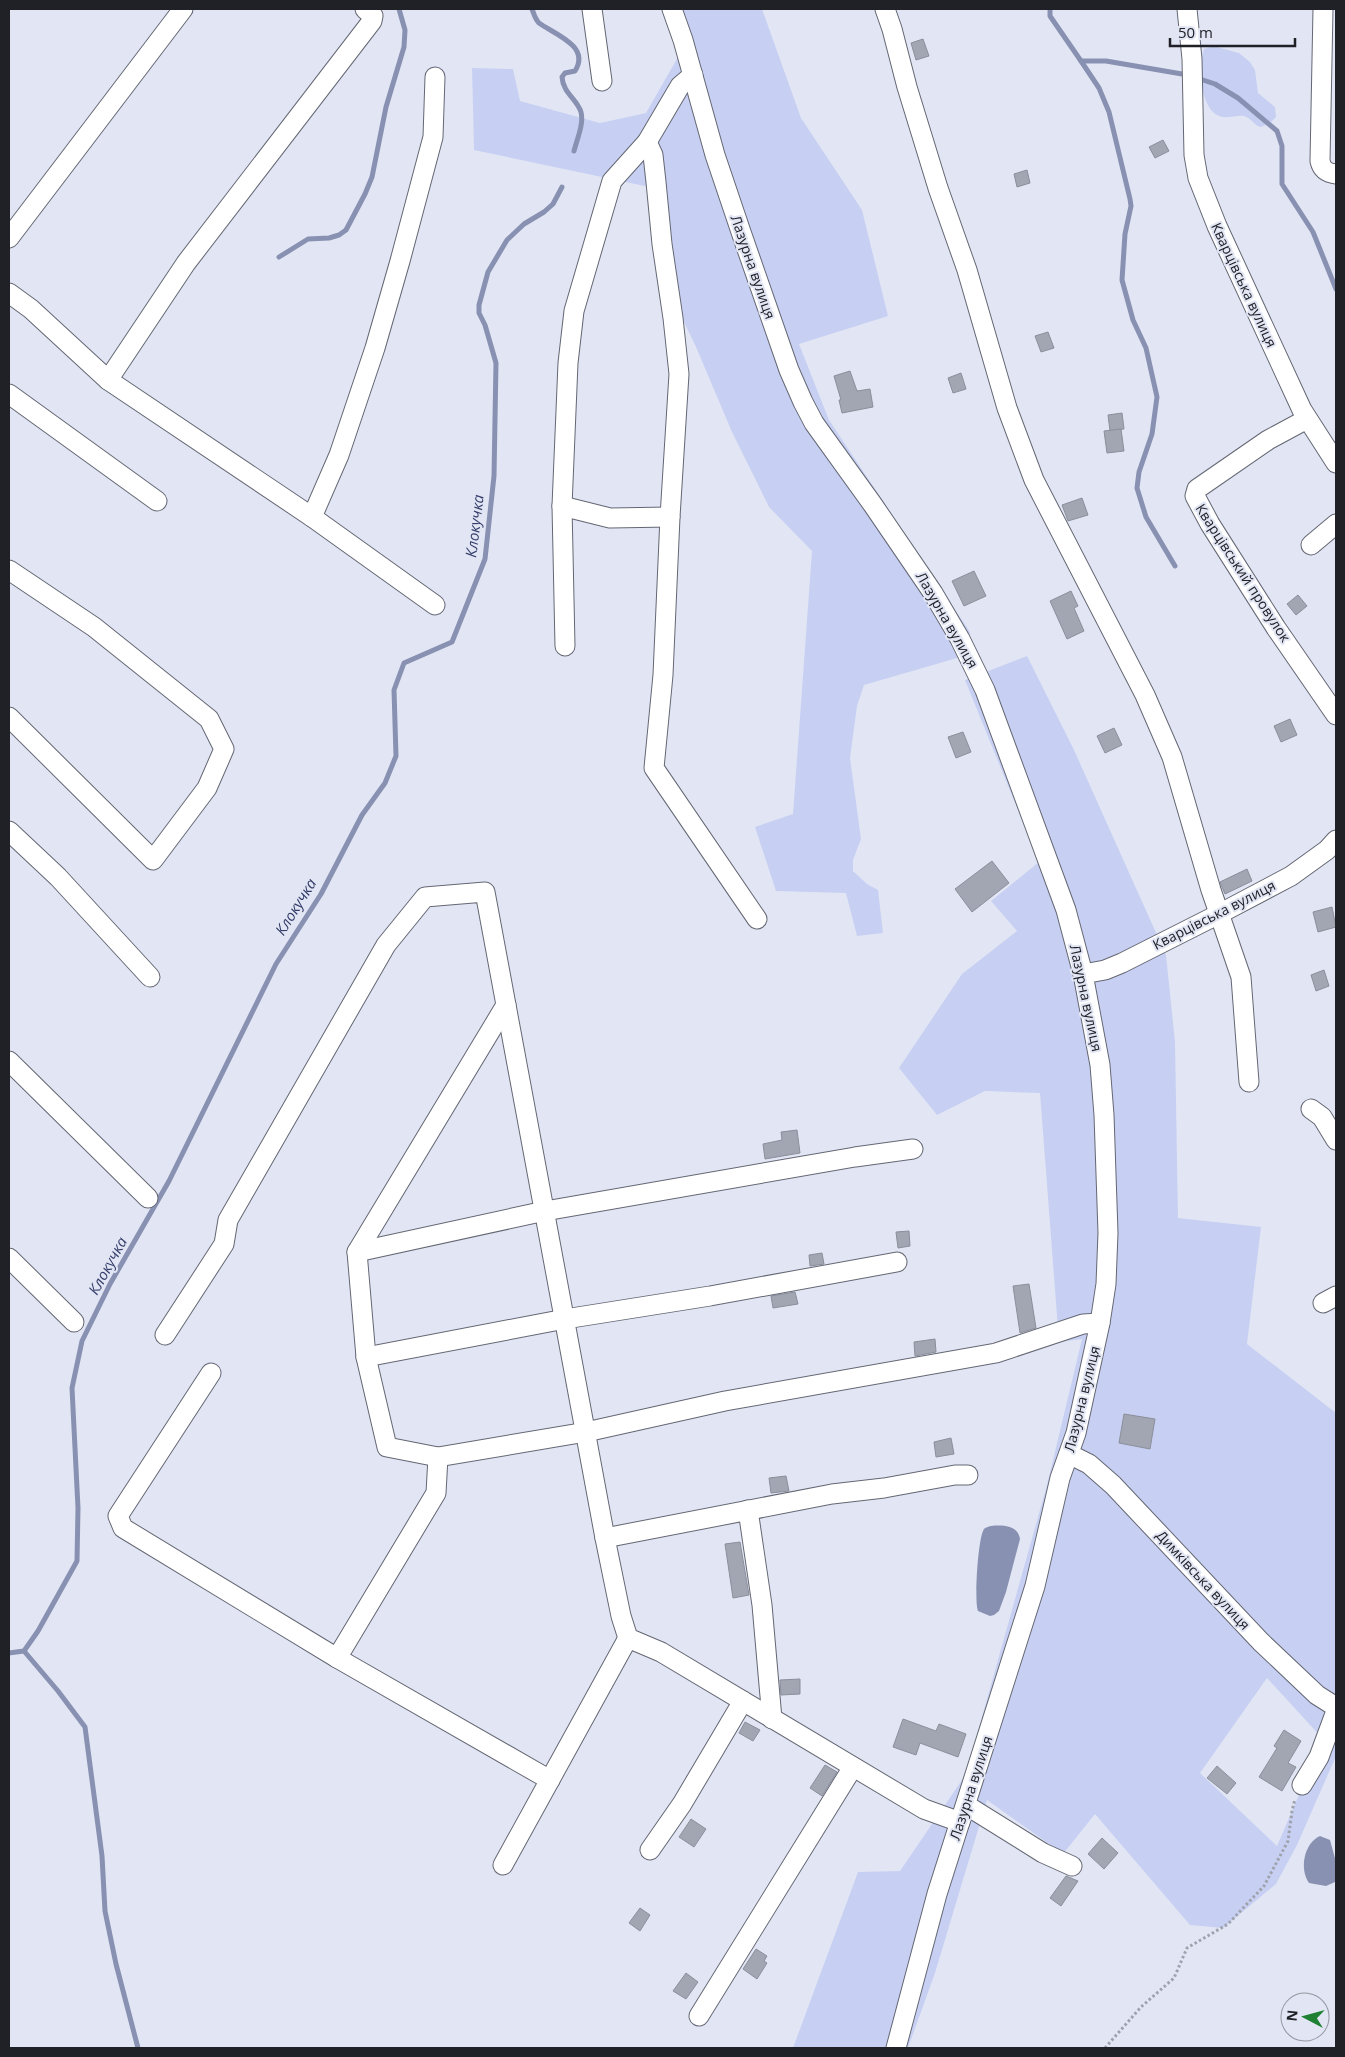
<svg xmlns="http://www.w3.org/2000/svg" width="1345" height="2057" font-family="'Open Sans',sans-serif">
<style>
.green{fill:#c7d0f2;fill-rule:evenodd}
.water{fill:#8891b1}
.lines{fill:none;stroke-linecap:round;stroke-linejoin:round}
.stream{stroke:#8891b1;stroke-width:5}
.building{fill:#a2a6b3;stroke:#8b8f9c}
.minor-casing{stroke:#646773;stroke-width:21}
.path{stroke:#9fa2ad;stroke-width:3;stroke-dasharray:2.5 2.5;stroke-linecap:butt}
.minor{stroke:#fff;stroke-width:19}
.labels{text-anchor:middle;stroke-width:4;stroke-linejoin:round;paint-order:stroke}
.street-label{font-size:14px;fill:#202127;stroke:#e2e6f4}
.water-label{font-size:15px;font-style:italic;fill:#343d6a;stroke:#e2e6f4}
</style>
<rect width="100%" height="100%" fill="#e2e6f4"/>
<!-- green -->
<g class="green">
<path d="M 665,9 L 762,9 L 801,118 L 862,210 L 888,316 L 799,344 L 829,420 L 970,632 L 964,656 L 864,685 L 857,706 L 850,758 L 861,839 L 853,860 L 853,871 L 867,884 L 878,890 L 883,933 L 857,936 L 846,893 L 776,891 L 755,827 L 793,814 L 812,551 L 769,507 L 732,432 L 696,347 L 663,278 L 654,188 L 474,150 L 472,68 L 513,69 L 520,101 L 600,123 L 646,113 L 678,57 Z"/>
<path d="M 1213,46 L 1239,53 L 1250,62 L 1255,70 L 1258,93 L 1275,107 L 1276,117 L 1269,124 L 1260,127 C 1254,125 1251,118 1244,116 C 1235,115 1226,120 1217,115 C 1200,106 1198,65 1204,49 Z"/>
<path d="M 1027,656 L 1074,750 L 1166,955 L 1175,1042 L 1178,1218 L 1261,1227 L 1247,1344 L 1336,1413 L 1336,1756 L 1297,1845 L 1276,1884 L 1223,1928 L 1190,1925 L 1095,1814 L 1063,1854 L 987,1800 L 935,1973 L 908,2048 L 793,2048 L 858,1872 L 900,1871 L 966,1774 L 1047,1485 L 1082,1339 L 1059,1342 L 1040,1093 L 985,1091 L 937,1115 L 899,1068 L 962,974 L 1017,931 L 991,901 L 1039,862 L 965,680 ZM 1267,1678 L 1323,1739 L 1277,1846 L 1200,1773 Z"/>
</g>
<!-- water -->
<g class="water">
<path d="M 991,1526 C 1002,1525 1018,1525 1020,1539 L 1006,1592 L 999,1611 L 994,1615 L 990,1616 L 978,1611 C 974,1602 978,1537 984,1529 C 986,1527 988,1527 991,1526 Z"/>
<path d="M 1320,1836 L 1330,1840 L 1336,1862 L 1335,1882 L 1326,1886 L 1309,1883 C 1299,1869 1304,1843 1320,1836 Z"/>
</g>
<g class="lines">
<!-- stream -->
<g class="stream">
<path d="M 532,9 C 534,14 535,19 539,23 C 554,34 591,46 575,71 L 565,73 L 562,77 C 563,93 577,99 581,112 C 584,124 577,139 574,151"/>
<path d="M 1050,9 L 1050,16 L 1081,61 L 1106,61 L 1188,75"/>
<path d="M 1081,61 L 1099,88 L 1109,112 L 1130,199 L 1131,206 L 1125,234 L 1122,280 L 1133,320 L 1146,348 L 1157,397 L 1152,434 L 1139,472 L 1137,488 L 1146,517 L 1175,566"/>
<path d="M 1197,78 L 1215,84 L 1238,98 L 1277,131 L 1282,146 L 1282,184 L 1313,232 L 1336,289"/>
<path d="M 279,257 L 308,239 L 329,238 L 339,235 L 346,230 L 365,194 L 372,177 L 386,107 L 404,47 L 405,30 L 399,9"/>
<path d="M 24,1651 L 58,1691 L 85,1727 L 102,1856 L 105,1911 L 116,1964 L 138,2048"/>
<path d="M 9,1653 L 24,1651 L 38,1631 L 77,1561 L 78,1508 L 72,1388 L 82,1341 L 110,1284 L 169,1181 L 276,964 L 321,894 L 362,815 L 385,783 L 396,756 L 394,690 L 404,663 L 452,642 L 485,559 L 494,476 L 496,363 L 485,325 L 479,313 L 479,305 L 488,272 L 507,240 L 524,224 L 544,212 L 553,204 L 562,187"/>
</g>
</g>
<!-- building -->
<g class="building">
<path d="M 923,39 L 929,56 L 916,60 L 911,43 Z"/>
<path d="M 1163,140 L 1169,151 L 1155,158 L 1149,147 Z"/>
<path d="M 1027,170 L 1030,183 L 1017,187 L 1014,174 Z"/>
<path d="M 1048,332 L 1054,348 L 1041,352 L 1035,336 Z"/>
<path d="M 850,371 L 857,391 L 870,389 L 873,407 L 842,413 L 839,400 L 841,400 L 834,376 Z"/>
<path d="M 961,373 L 966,389 L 953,393 L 948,378 Z"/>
<path d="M 1122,413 L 1124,429 L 1110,431 L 1108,415 Z"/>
<path d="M 1121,429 L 1124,451 L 1107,453 L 1104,431 Z"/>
<path d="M 1082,498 L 1088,515 L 1068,521 L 1062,505 Z"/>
<path d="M 974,571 L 986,596 L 964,606 L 952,581 Z"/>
<path d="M 1071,591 L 1078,606 L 1074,608 L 1084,631 L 1067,639 L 1050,601 Z"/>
<path d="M 1298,595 L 1307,606 L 1296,615 L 1287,604 Z"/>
<path d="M 1290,719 L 1297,735 L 1281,742 L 1274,726 Z"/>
<path d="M 1114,728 L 1122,745 L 1105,753 L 1097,736 Z"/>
<path d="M 963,732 L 971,752 L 956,758 L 948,737 Z"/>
<path d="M 992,861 L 1009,883 L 972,912 L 955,889 Z"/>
<path d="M 1247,869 L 1252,881 L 1225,894 L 1220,882 Z"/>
<path d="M 1332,907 L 1336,927 L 1318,932 L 1313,912 Z"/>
<path d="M 1324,970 L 1329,986 L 1316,991 L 1311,975 Z"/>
<path d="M 797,1130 L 800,1153 L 765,1159 L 763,1144 L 782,1140 L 781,1132 Z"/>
<path d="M 909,1231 L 910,1246 L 898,1248 L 896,1232 Z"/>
<path d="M 822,1253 L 824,1264 L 810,1266 L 809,1255 Z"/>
<path d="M 1029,1284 L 1036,1328 L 1020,1333 L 1013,1286 Z"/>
<path d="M 795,1292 L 798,1304 L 773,1308 L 771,1296 Z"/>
<path d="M 935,1339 L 936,1352 L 915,1356 L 914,1342 Z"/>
<path d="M 1124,1414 L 1155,1419 L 1150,1449 L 1119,1443 Z"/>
<path d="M 951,1438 L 954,1454 L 936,1457 L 934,1442 Z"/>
<path d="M 786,1476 L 789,1491 L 771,1493 L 769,1478 Z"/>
<path d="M 740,1542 L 749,1595 L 733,1598 L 725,1544 Z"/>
<path d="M 800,1679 L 800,1694 L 781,1695 L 780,1680 Z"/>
<path d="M 903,1719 L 936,1731 L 939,1724 L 966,1734 L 958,1757 L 920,1743 L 916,1755 L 893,1747 Z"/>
<path d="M 745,1722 L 760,1730 L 753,1741 L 739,1733 Z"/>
<path d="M 1284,1730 L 1301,1741 L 1288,1763 L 1296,1767 L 1282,1791 L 1259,1777 L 1277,1748 L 1274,1746 Z"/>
<path d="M 825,1765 L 837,1772 L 822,1796 L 810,1788 Z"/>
<path d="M 1217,1766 L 1236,1783 L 1227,1794 L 1207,1778 Z"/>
<path d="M 691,1819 L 706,1829 L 694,1847 L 679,1837 Z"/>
<path d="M 1102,1838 L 1118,1853 L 1104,1869 L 1088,1854 Z"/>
<path d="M 1066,1876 L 1078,1881 L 1061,1906 L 1050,1898 Z"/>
<path d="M 640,1908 L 650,1915 L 640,1931 L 629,1923 Z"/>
<path d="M 756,1949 L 767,1956 L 764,1961 L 767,1963 L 757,1979 L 743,1969 Z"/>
<path d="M 686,1973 L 698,1982 L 686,1999 L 673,1991 Z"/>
</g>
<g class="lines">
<!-- minor casing -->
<g class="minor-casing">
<g id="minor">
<path d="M 592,9 L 602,81"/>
<path d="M 672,9 L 683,40 L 715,155 L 741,232 L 789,370 L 803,402 L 814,423 L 873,505 L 933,593 L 960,639 L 985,690 L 1066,910 L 1083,974 L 1100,1065 L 1104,1115 L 1108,1233 L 1106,1284 L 1100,1323 L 1076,1433 L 1060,1478 L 1035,1586 L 937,1894 L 896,2048"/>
<path d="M 885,9 L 892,29 L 907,87 L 938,188 L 967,270 L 1007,408 L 1034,480 L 1145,695 L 1172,757 L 1211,890 L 1241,977 L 1249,1082"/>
<path d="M 1187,9 L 1192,59 L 1194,155 L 1198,178 L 1217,226 L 1302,410 L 1336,463"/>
<path d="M 1323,9 L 1320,161 C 1322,170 1327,173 1336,174"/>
<path d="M 647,142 L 653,155 L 656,182 L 662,244 L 673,318 L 679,374 L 670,517 L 663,675 L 654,768 L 757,919"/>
<path d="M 9,238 L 183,9"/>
<path d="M 9,293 L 31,309 L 108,380 L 312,517 L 435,605"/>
<path d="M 108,380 L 186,263 L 372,21 L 373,16 L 365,9"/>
<path d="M 9,394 L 157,501"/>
<path d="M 1307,419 L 1268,440 L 1197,489 L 1195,496 L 1210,524 L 1276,628 L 1336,715"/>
<path d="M 562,506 L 610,518 L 670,517"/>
<path d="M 312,517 L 339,455 L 375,348 L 400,261 L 433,137 L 435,77"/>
<path d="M 1311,545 L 1336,524"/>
<path d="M 9,570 L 94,627 L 209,719 L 224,749 L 207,788 L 153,860 L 9,717"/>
<path d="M 565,646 L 562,506 L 568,363 L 574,311 L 612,181 L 647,142 L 680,86 L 693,75"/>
<path d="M 9,831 L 58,877 L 150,977"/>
<path d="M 1083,974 L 1105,970 L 1122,963 L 1219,914 L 1291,876 L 1327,850 L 1336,840"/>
<path d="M 506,1005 L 357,1252 L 366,1357 L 387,1447 L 438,1457 L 586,1432 L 725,1401 L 996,1353 L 1083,1324 L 1100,1323"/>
<path d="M 9,1061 L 148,1198"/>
<path d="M 1311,1109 L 1322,1117 L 1336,1140"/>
<path d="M 357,1252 L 545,1211 L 855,1157 L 913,1149"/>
<path d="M 9,1258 L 74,1322"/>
<path d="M 1323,1303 L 1336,1296"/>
<path d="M 165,1335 L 224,1244 L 228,1220 L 386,945 L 425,897 L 485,892 L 605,1538 L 621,1616 L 628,1638 L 661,1652 L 924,1809 L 960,1822"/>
<path d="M 366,1357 L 565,1319 L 710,1296 L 897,1262"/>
<path d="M 211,1373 L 118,1516 L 123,1528 L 337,1658 L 550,1780"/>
<path d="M 1069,1454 L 1089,1464 L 1113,1485 L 1261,1642 L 1317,1695 L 1336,1707"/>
<path d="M 748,1510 L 762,1605 L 772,1719"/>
<path d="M 605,1538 L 832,1494 L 884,1488 L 955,1475 L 968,1475"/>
<path d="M 337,1658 L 436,1493 L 438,1457"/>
<path d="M 1302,1785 L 1319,1757 L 1336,1711"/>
<path d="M 966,1805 L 1043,1853 L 1072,1866"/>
<path d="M 650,1850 L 682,1804 L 743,1701"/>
<path d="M 503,1865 L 628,1638"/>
<path d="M 699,2016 L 853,1767"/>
</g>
</g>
<!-- path -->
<path class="path" d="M 1105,2048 L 1141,2007 L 1174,1978 L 1187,1948 L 1228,1924 L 1264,1886 L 1288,1841 L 1292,1811 L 1295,1799"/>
<!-- minor -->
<use href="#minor" class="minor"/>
</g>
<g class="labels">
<!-- street labels -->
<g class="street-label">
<text transform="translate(753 267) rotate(71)" y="5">Лазурна вулиця</text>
<text transform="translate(1244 285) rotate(65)" y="5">Кварцівська вулиця</text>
<text transform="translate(1243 573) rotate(57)" y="5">Кварцівський провулок</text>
<text transform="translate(947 620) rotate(60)" y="5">Лазурна вулиця</text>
<text transform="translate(1214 915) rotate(-27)" y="5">Кварцівська вулиця</text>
<text transform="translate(1086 998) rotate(78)" y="5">Лазурна вулиця</text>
<text transform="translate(1082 1399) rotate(-76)" y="5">Лазурна вулиця</text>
<text transform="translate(1203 1580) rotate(47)" y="5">Димківська вулиця</text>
<text transform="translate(971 1788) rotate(-72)" y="5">Лазурна вулиця</text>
</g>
<!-- water labels -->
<g class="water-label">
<text transform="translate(475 526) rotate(-83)" y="5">Клокучка</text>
<text transform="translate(296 907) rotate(-58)" y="5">Клокучка</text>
<text transform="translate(108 1266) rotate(-61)" y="5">Клокучка</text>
</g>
</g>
<!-- border -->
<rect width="1345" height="2057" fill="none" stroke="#202127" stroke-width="20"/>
<!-- north arrow -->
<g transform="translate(1305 2017) rotate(276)"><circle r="24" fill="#e2e6f4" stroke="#9497a2"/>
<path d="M0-4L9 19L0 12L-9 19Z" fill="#1e8033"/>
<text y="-8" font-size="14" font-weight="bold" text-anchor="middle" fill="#202127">N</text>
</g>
<!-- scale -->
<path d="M1170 38v8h125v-8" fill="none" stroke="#202127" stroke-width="2.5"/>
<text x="1178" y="38" font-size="15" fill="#202127" stroke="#e2e6f4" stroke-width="4" paint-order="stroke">50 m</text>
</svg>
